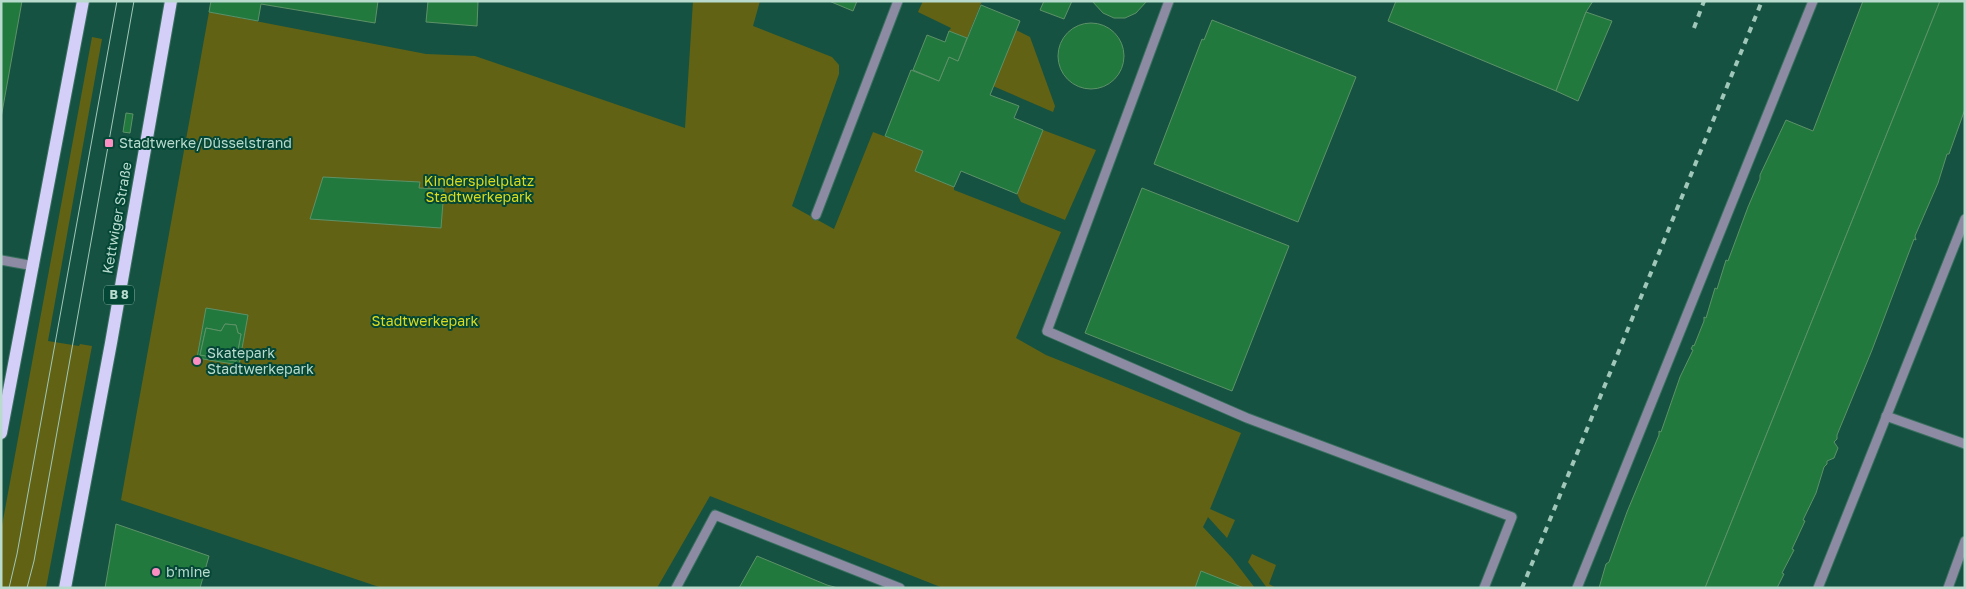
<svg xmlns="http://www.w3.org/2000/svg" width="1966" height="589" font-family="'Golos Text',sans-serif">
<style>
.green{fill:#626215}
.building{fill:#21793e;stroke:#5d9268;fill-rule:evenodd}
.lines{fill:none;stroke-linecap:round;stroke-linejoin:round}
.minor-casing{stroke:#3a7060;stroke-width:11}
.major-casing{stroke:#3a7060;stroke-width:14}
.minor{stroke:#8d8ba4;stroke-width:9}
.major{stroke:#d3cff9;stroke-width:12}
.tram{stroke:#a0c7b9;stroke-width:1}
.rail{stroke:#a0c7b9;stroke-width:4;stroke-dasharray:6 6;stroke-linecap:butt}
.poi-dot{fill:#fb8fc4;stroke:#054736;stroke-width:2}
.labels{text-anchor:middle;stroke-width:4;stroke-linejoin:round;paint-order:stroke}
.shield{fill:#054736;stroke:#82afa0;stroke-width:1}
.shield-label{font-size:12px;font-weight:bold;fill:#b8dbce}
.poi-label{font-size:14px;fill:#b8dbce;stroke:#054736;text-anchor:start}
.park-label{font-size:14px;fill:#dadc1f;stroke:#054736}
.street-label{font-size:14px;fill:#b8dbce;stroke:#054736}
</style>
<rect width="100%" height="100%" fill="#165241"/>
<!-- green -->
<g class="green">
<path d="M 693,1 L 760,1 L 753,26 L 832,57 L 839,65 L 839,74 L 792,206 L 834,229 L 873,132 L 923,151 L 915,171 L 954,187 L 954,190 L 1061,232 L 1016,338 L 1046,355 L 1241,433 L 1210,509 L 1235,520 L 1227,538 L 1208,517 L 1203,527 L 1232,558 L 1255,588 L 943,588 L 710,496 L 657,588 L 382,588 L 121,500 L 209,12 L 426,54 L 475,56 L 685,128 Z"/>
<path d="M 923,1 L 982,1 L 967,38 L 949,31 L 951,28 L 918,12 Z"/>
<path d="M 1016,30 L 1030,37 L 1055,106 L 1053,112 L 993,86 Z"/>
<path d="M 92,37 L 102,39 L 48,341 L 79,346 L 80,344 L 92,346 L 46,588 L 1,588 L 1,531 Z"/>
<path d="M 1043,130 L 1096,150 L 1065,220 L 1021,202 L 1017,194 Z"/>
<path d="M 1252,554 L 1276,565 L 1269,584 L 1276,588 L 1267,588 L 1248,562 Z"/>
</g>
<!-- building -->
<g class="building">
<path d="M 1,1 L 22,1 L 1,118 Z"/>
<path d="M 211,1 L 378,1 L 375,23 L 261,4 L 258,21 L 209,12 Z"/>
<path d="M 428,1 L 478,1 L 477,26 L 426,22 Z"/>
<path d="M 829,1 L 857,1 L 853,11 Z"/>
<path d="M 1044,1 L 1072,1 L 1064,19 L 1040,10 Z"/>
<path d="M 1092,1 L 1147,1 L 1136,13 L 1125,18 L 1114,18 L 1103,13 Z"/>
<path d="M 1396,1 L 1593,1 L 1586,12 L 1556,91 L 1388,21 Z"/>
<path d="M 1863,1 L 1940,1 L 1705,588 L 1597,588 L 1599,588 L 1606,564 L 1609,562 L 1627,512 L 1659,435 L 1659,431 L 1661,432 L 1680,377 L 1693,350 L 1691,349 L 1693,345 L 1694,346 L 1704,321 L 1704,317 L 1706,318 L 1715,288 L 1717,289 L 1726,260 L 1728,261 L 1748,207 L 1760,179 L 1760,175 L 1786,120 L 1813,131 Z"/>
<path d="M 1940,1 L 1965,1 L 1965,109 L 1949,154 L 1947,154 L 1938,183 L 1915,236 L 1916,240 L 1914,239 L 1872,350 L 1837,435 L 1837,439 L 1834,442 L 1838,448 L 1834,458 L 1827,461 L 1827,464 L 1824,467 L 1816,493 L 1803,520 L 1805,521 L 1792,549 L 1794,550 L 1782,573 L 1784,574 L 1777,588 L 1705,588 Z"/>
<path d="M 981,5 L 1020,21 L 990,95 L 1019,106 L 1014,118 L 1043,130 L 1017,194 L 961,171 L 954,187 L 915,171 L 923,151 L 885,136 L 911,70 L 939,81 L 949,57 L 958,61 Z"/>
<path d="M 1586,12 L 1612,21 L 1578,101 L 1556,91 Z"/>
<path d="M 1212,20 L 1356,77 L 1298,222 L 1154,164 L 1202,39 L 1204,40 Z"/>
<circle cx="1091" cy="56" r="33"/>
<path d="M 949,31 L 967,38 L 958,61 L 949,57 L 939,81 L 913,70 L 927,35 L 945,42 Z"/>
<path d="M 126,113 L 133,114 L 130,133 L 123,132 Z"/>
<path d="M 323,177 L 420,182 L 419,188 L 444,189 L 441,228 L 310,219 Z"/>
<path d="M 1142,188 L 1289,246 L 1232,391 L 1085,333 Z"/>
<path d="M 206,308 L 248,315 L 239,365 L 197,358 ZM 225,324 L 236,325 L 238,333 L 241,334 L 236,361 L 200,355 L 206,328 L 221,331 Z"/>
<path d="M 225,324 L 236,325 L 238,333 L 241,334 L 236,361 L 200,355 L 206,328 L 221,331 Z"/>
<path d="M 116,524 L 209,556 L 200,588 L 105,588 Z"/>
<path d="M 757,556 L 827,585 L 838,588 L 739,588 Z"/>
<path d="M 1201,571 L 1244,588 L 1195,588 Z"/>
</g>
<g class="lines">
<!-- minor casing -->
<g class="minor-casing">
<g id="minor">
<path d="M 1169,1 L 1047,331 L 1247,418 L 1512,517 L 1484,588"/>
<path d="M 816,215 L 898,1"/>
<path d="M 1,260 L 34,266"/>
<path d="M 1886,416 L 1965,444"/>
<path d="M 676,588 L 715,515 L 900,588"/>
<path d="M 1577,588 L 1813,1"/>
<path d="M 1818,588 L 1965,219"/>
<path d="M 1948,588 L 1965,541"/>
</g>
</g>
<!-- major casing -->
<g class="major-casing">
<g id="major">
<path d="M 1,433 L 83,1"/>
<path d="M 65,588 L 111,343 L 171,1"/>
</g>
</g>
<!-- minor -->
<use href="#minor" class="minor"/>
<!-- major -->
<use href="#major" class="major"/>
<!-- tram -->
<g class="tram">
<path d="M 9,588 L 17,554 L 117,1"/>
<path d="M 27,588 L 34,561 L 134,1"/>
</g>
<!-- rail -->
<g class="rail">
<path d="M 1694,28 L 1704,1"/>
<path d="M 1522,588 L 1762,1"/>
</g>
</g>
<!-- markers -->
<g class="poi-dot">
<rect x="104" y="138" width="10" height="10" rx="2.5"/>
<circle cx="197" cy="361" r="5"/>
<circle cx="156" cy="572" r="5"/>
</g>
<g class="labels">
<!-- shield labels -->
<rect class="shield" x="104" y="285.5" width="30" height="19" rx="4"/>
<g class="shield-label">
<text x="119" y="299">B 8</text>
</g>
<!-- poi labels -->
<g class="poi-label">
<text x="119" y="148">Stadtwerke/Düsselstrand</text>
<text x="207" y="358">Skatepark<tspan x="207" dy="16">Stadtwerkepark</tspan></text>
<text x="166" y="577">b'mine</text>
</g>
<!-- park labels -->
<g class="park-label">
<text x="479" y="186">Kinderspielplatz<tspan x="479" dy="16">Stadtwerkepark</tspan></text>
<text x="425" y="326">Stadtwerkepark</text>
</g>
<!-- street labels -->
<g class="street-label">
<text transform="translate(117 218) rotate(-80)" y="5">Kettwiger Straße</text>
</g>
</g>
<!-- border -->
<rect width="1966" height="589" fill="none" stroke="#b8dbce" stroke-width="5"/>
</svg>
